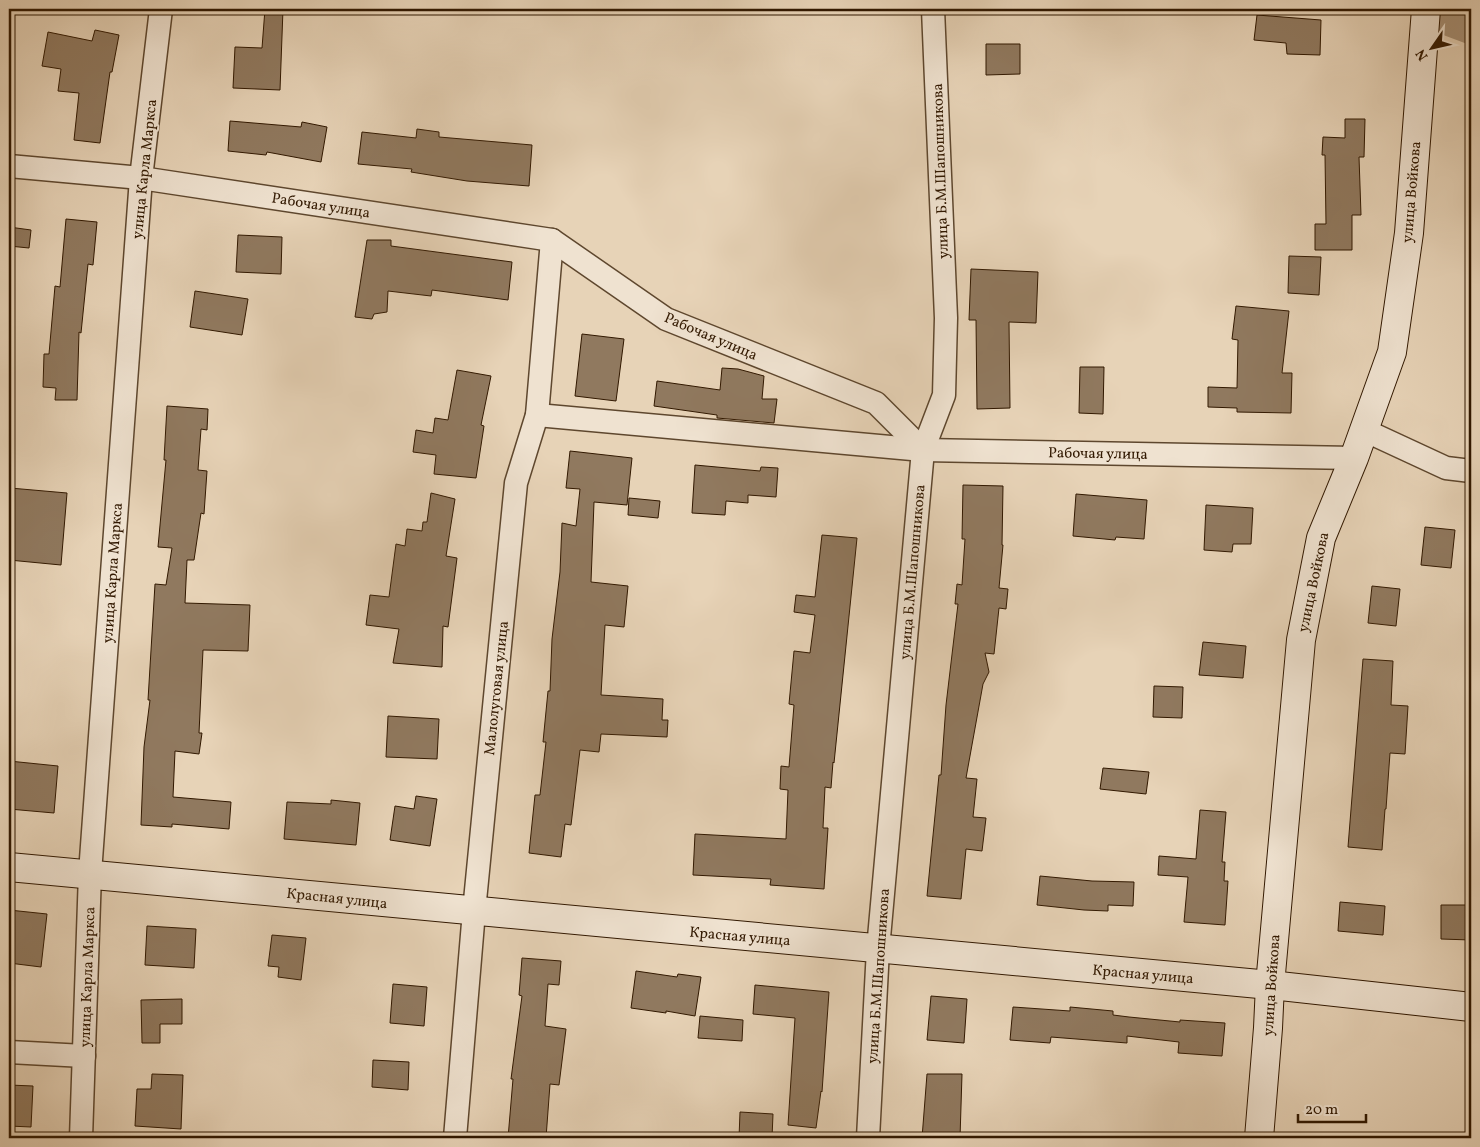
<svg xmlns="http://www.w3.org/2000/svg" width="1480" height="1147" font-family="Vollkorn,serif">
<style>
.lines{fill:none;stroke-linecap:round;stroke-linejoin:round}
.river{stroke:#a99379;stroke-width:40}
.building{fill:#90795f;stroke:#311800}
.street-casing{stroke:#5e472e;stroke-width:25}
.secondary-casing{stroke:#311800;stroke-width:30}
.street{stroke:#efe2d0;stroke-width:22}
.secondary{stroke:#efe2d0;stroke-width:28}
.labels{text-anchor:middle;stroke-width:4;stroke-linejoin:round;paint-order:stroke}
.street-label{font-size:15px;fill:#311800;stroke:#efe2d0}
</style>
<rect width="100%" height="100%" fill="#e7d3b7"/>
<filter id="stains"><feTurbulence type="fractalNoise" baseFrequency=".004" numOctaves="4"/><feColorMatrix values="0 0 0 0 .2 0 0 0 0 .09 0 0 0 0 .02 0 0 0 .5 -.17"/></filter>
<radialGradient id="worn" r=".72"><stop offset=".6" stop-color="#630" stop-opacity="0"/><stop offset="1" stop-color="#630" stop-opacity=".3"/></radialGradient>
<g class="lines">
<!-- river -->
<path class="river" d="M 1431,9 L 1471,24"/>
</g>
<!-- building -->
<g class="building">
<path d="M 265,9 L 283,9 L 280,90 L 233,88 L 235,47 L 262,48 Z"/>
<path d="M 1257,15 L 1321,20 L 1320,55 L 1287,54 L 1286,43 L 1254,40 Z"/>
<path d="M 95,30 L 119,35 L 112,72 L 110,72 L 100,143 L 74,140 L 79,93 L 58,91 L 61,69 L 42,66 L 48,32 L 92,41 Z"/>
<path d="M 986,44 L 1020,44 L 1020,74 L 986,75 Z"/>
<path d="M 1345,119 L 1365,119 L 1364,157 L 1359,157 L 1361,215 L 1352,215 L 1352,250 L 1315,250 L 1315,224 L 1326,224 L 1325,155 L 1322,155 L 1323,137 L 1345,138 Z"/>
<path d="M 230,121 L 301,127 L 302,122 L 327,127 L 321,162 L 267,152 L 266,155 L 228,151 Z"/>
<path d="M 417,129 L 439,132 L 439,137 L 532,145 L 529,186 L 467,181 L 411,172 L 412,169 L 358,164 L 362,132 L 416,138 Z"/>
<path d="M 66,219 L 97,222 L 93,265 L 88,264 L 81,333 L 79,332 L 77,400 L 55,400 L 56,388 L 43,387 L 44,354 L 49,354 L 55,286 L 60,287 Z"/>
<path d="M 9,227 L 31,230 L 29,248 L 9,246 Z"/>
<path d="M 238,235 L 282,237 L 281,274 L 236,272 Z"/>
<path d="M 367,240 L 391,240 L 391,246 L 512,262 L 508,300 L 432,290 L 431,296 L 388,291 L 387,312 L 374,314 L 372,319 L 355,317 Z"/>
<path d="M 1289,256 L 1321,257 L 1319,295 L 1288,293 Z"/>
<path d="M 971,269 L 1038,272 L 1036,323 L 1009,322 L 1010,408 L 977,409 L 976,320 L 969,320 Z"/>
<path d="M 195,291 L 248,299 L 242,335 L 190,327 Z"/>
<path d="M 1236,306 L 1289,311 L 1282,373 L 1292,373 L 1291,413 L 1237,412 L 1237,408 L 1208,407 L 1208,387 L 1237,388 L 1238,340 L 1232,339 Z"/>
<path d="M 582,334 L 624,339 L 616,401 L 575,396 Z"/>
<path d="M 1080,367 L 1104,367 L 1103,414 L 1079,413 Z"/>
<path d="M 722,368 L 738,369 L 764,376 L 762,399 L 777,399 L 774,423 L 717,418 L 717,415 L 654,406 L 657,381 L 720,390 Z"/>
<path d="M 457,370 L 491,376 L 481,425 L 484,426 L 476,478 L 434,474 L 436,455 L 413,452 L 416,430 L 433,433 L 435,418 L 448,420 Z"/>
<path d="M 167,406 L 208,409 L 207,430 L 201,429 L 198,470 L 207,471 L 204,514 L 201,513 L 194,560 L 187,560 L 185,603 L 250,605 L 248,651 L 203,650 L 199,733 L 202,733 L 199,754 L 175,751 L 173,797 L 231,802 L 229,829 L 172,824 L 172,827 L 141,825 L 144,747 L 150,700 L 148,700 L 155,584 L 166,585 L 172,548 L 158,547 L 166,460 L 164,460 Z"/>
<path d="M 570,451 L 632,458 L 627,505 L 594,502 L 591,582 L 628,586 L 624,627 L 605,625 L 601,695 L 663,699 L 662,720 L 668,720 L 667,737 L 601,734 L 599,752 L 580,750 L 571,825 L 565,824 L 561,857 L 529,853 L 535,795 L 540,795 L 546,742 L 543,742 L 548,691 L 550,691 L 552,639 L 560,572 L 562,523 L 576,526 L 580,489 L 566,488 Z"/>
<path d="M 695,465 L 760,471 L 761,467 L 778,468 L 776,497 L 748,495 L 748,503 L 726,501 L 725,515 L 692,513 Z"/>
<path d="M 963,485 L 1003,486 L 1002,545 L 1003,545 L 999,588 L 1008,589 L 1006,609 L 999,608 L 994,654 L 985,653 L 989,672 L 983,684 L 966,778 L 977,779 L 973,817 L 986,818 L 982,851 L 966,849 L 961,899 L 927,896 L 939,775 L 941,775 L 946,705 L 958,604 L 955,604 L 957,584 L 962,585 L 965,539 L 962,539 Z"/>
<path d="M 10,488 L 67,493 L 61,565 L 9,560 Z"/>
<path d="M 431,493 L 455,499 L 446,556 L 457,558 L 448,627 L 443,626 L 442,667 L 393,663 L 399,629 L 366,625 L 370,595 L 389,597 L 396,544 L 405,546 L 407,529 L 422,531 L 423,522 L 427,522 Z"/>
<path d="M 1076,494 L 1147,500 L 1144,539 L 1116,537 L 1115,540 L 1073,536 Z"/>
<path d="M 629,498 L 660,501 L 658,518 L 628,515 Z"/>
<path d="M 1206,505 L 1253,508 L 1251,544 L 1233,544 L 1232,552 L 1204,550 Z"/>
<path d="M 1425,527 L 1455,530 L 1451,568 L 1421,565 Z"/>
<path d="M 822,535 L 857,538 L 834,763 L 833,762 L 831,788 L 825,787 L 823,828 L 828,828 L 824,889 L 770,885 L 771,879 L 693,875 L 695,834 L 786,839 L 788,790 L 780,789 L 781,766 L 789,767 L 794,705 L 789,704 L 794,651 L 810,653 L 815,615 L 794,612 L 796,595 L 815,597 Z"/>
<path d="M 1372,586 L 1400,589 L 1396,626 L 1368,623 Z"/>
<path d="M 1203,642 L 1246,646 L 1243,678 L 1199,675 Z"/>
<path d="M 1363,659 L 1393,661 L 1391,705 L 1408,706 L 1405,754 L 1390,753 L 1386,809 L 1385,809 L 1382,850 L 1348,847 Z"/>
<path d="M 1154,686 L 1183,687 L 1182,718 L 1153,717 Z"/>
<path d="M 388,716 L 439,719 L 437,759 L 386,757 Z"/>
<path d="M 9,761 L 58,766 L 54,813 L 9,809 Z"/>
<path d="M 1103,768 L 1149,772 L 1146,794 L 1100,789 Z"/>
<path d="M 416,796 L 437,799 L 430,846 L 390,840 L 395,806 L 414,809 Z"/>
<path d="M 331,800 L 360,803 L 356,845 L 284,839 L 287,802 L 331,804 Z"/>
<path d="M 1200,810 L 1226,812 L 1222,862 L 1225,862 L 1224,881 L 1228,881 L 1225,925 L 1184,922 L 1188,877 L 1158,875 L 1159,856 L 1196,859 Z"/>
<path d="M 1040,876 L 1092,881 L 1134,882 L 1133,906 L 1108,905 L 1108,911 L 1084,910 L 1037,905 Z"/>
<path d="M 1340,902 L 1385,906 L 1383,935 L 1338,931 Z"/>
<path d="M 1441,905 L 1471,905 L 1471,940 L 1441,939 Z"/>
<path d="M 9,910 L 47,914 L 41,967 L 9,963 Z"/>
<path d="M 147,926 L 196,929 L 194,968 L 145,965 Z"/>
<path d="M 272,935 L 306,938 L 301,980 L 278,977 L 279,967 L 268,966 Z"/>
<path d="M 522,958 L 561,961 L 559,985 L 548,984 L 545,1026 L 566,1029 L 559,1085 L 550,1084 L 546,1138 L 508,1138 L 513,1079 L 511,1079 L 522,996 L 519,995 Z"/>
<path d="M 636,971 L 677,977 L 678,974 L 701,977 L 695,1016 L 666,1011 L 666,1013 L 631,1008 Z"/>
<path d="M 393,984 L 427,987 L 424,1026 L 390,1023 Z"/>
<path d="M 755,985 L 829,992 L 822,1092 L 821,1091 L 816,1128 L 788,1125 L 795,1018 L 753,1014 Z"/>
<path d="M 931,996 L 967,999 L 964,1043 L 927,1040 Z"/>
<path d="M 182,999 L 182,1024 L 160,1024 L 160,1043 L 142,1043 L 141,1000 Z"/>
<path d="M 1013,1007 L 1070,1011 L 1070,1007 L 1113,1011 L 1113,1015 L 1129,1017 L 1180,1022 L 1180,1020 L 1225,1023 L 1222,1056 L 1178,1053 L 1179,1042 L 1127,1036 L 1127,1043 L 1051,1037 L 1050,1043 L 1010,1040 Z"/>
<path d="M 700,1016 L 743,1020 L 742,1041 L 698,1038 Z"/>
<path d="M 373,1060 L 409,1062 L 408,1090 L 372,1087 Z"/>
<path d="M 152,1074 L 183,1075 L 181,1129 L 135,1126 L 137,1089 L 151,1089 Z"/>
<path d="M 927,1074 L 962,1074 L 960,1138 L 922,1138 Z"/>
<path d="M 9,1085 L 33,1086 L 31,1127 L 9,1126 Z"/>
<path d="M 740,1112 L 773,1114 L 772,1138 L 739,1138 Z"/>
</g>
<g class="lines">
<!-- street casing -->
<g class="street-casing">
<g id="street">
<path d="M 9,166 L 141,178 L 552,240 L 666,319 L 876,403 L 923,450 L 1354,458"/>
<path d="M 537,415 L 923,450"/>
<path d="M 1364,430 L 1446,468 L 1471,471"/>
<path d="M 9,1052 L 84,1056"/>
<path d="M 81,1138 L 90,873 L 141,178 L 161,9"/>
<path d="M 455,1138 L 474,911 L 516,483 L 537,415 L 552,240"/>
<path d="M 868,1138 L 878,949 L 923,450 L 944,395 L 946,318 L 933,9"/>
</g>
</g>
<!-- secondary casing -->
<g class="secondary-casing">
<g id="secondary">
<path d="M 9,867 L 1270,985 L 1471,1007"/>
<path d="M 1259,1138 L 1268,1028 L 1270,985 L 1301,640 L 1321,538 L 1354,458 L 1392,352 L 1409,233 L 1426,9"/>
</g>
</g>
<!-- street -->
<use href="#street" class="street"/>
<!-- secondary -->
<use href="#secondary" class="secondary"/>
</g>
<g class="labels">
<!-- street labels -->
<g class="street-label">
<text transform="translate(144 169) rotate(-84)" y="5">улица Карла Маркса</text>
<text transform="translate(940 171) rotate(-92)" y="5">улица Б.М.Шапошникова</text>
<text transform="translate(1411 192) rotate(-85)" y="5">улица Войкова</text>
<text transform="translate(321 205) rotate(9)" y="5">Рабочая улица</text>
<text transform="translate(711 336) rotate(23)" y="5">Рабочая улица</text>
<text transform="translate(1098 453) rotate(1)" y="5">Рабочая улица</text>
<text transform="translate(912 572) rotate(-85)" y="5">улица Б.М.Шапошникова</text>
<text transform="translate(112 573) rotate(-86)" y="5">улица Карла Маркса</text>
<text transform="translate(1313 582) rotate(-78)" y="5">улица Войкова</text>
<text transform="translate(496 688) rotate(-84)" y="5">Малолуговая улица</text>
<text transform="translate(337 898) rotate(6)" y="5">Красная улица</text>
<text transform="translate(740 936) rotate(5)" y="5">Красная улица</text>
<text transform="translate(1143 974) rotate(5)" y="5">Красная улица</text>
<text transform="translate(878 976) rotate(-86)" y="5">улица Б.М.Шапошникова</text>
<text transform="translate(87 977) rotate(-88)" y="5">улица Карла Маркса</text>
<text transform="translate(1271 985) rotate(-86)" y="5">улица Войкова</text>
</g>
</g>
<!-- margin -->
<rect width="1480" height="1147" fill="none" stroke="#e7d3b7" stroke-width="30"/>
<rect x="10" y="10" width="1460" height="1127" fill="none" stroke="#311800" stroke-width="2.5"/>
<rect x="15" y="15" width="1450" height="1117" fill="none" stroke="#311800"/>
<!-- north arrow -->
<g transform="translate(1432 48) rotate(236)" stroke="#efe2d0" stroke-width="4" paint-order="stroke">
<path d="M0-4L9 19L0 12L-9 19Z" fill="#311800"/>
<text y="-8" font-size="14" font-weight="bold" text-anchor="middle" fill="#311800">N</text>
</g>
<!-- scale -->
<path d="M1298 1114v8h68v-8" fill="none" stroke="#311800" stroke-width="2.5"/>
<text x="1305" y="1114" font-size="15" fill="#311800" stroke="#efe2d0" stroke-width="4" paint-order="stroke">20 m</text>
<rect width="100%" height="100%" filter="url(#stains)"/>
<rect width="100%" height="100%" fill="url(#worn)"/>
</svg>
